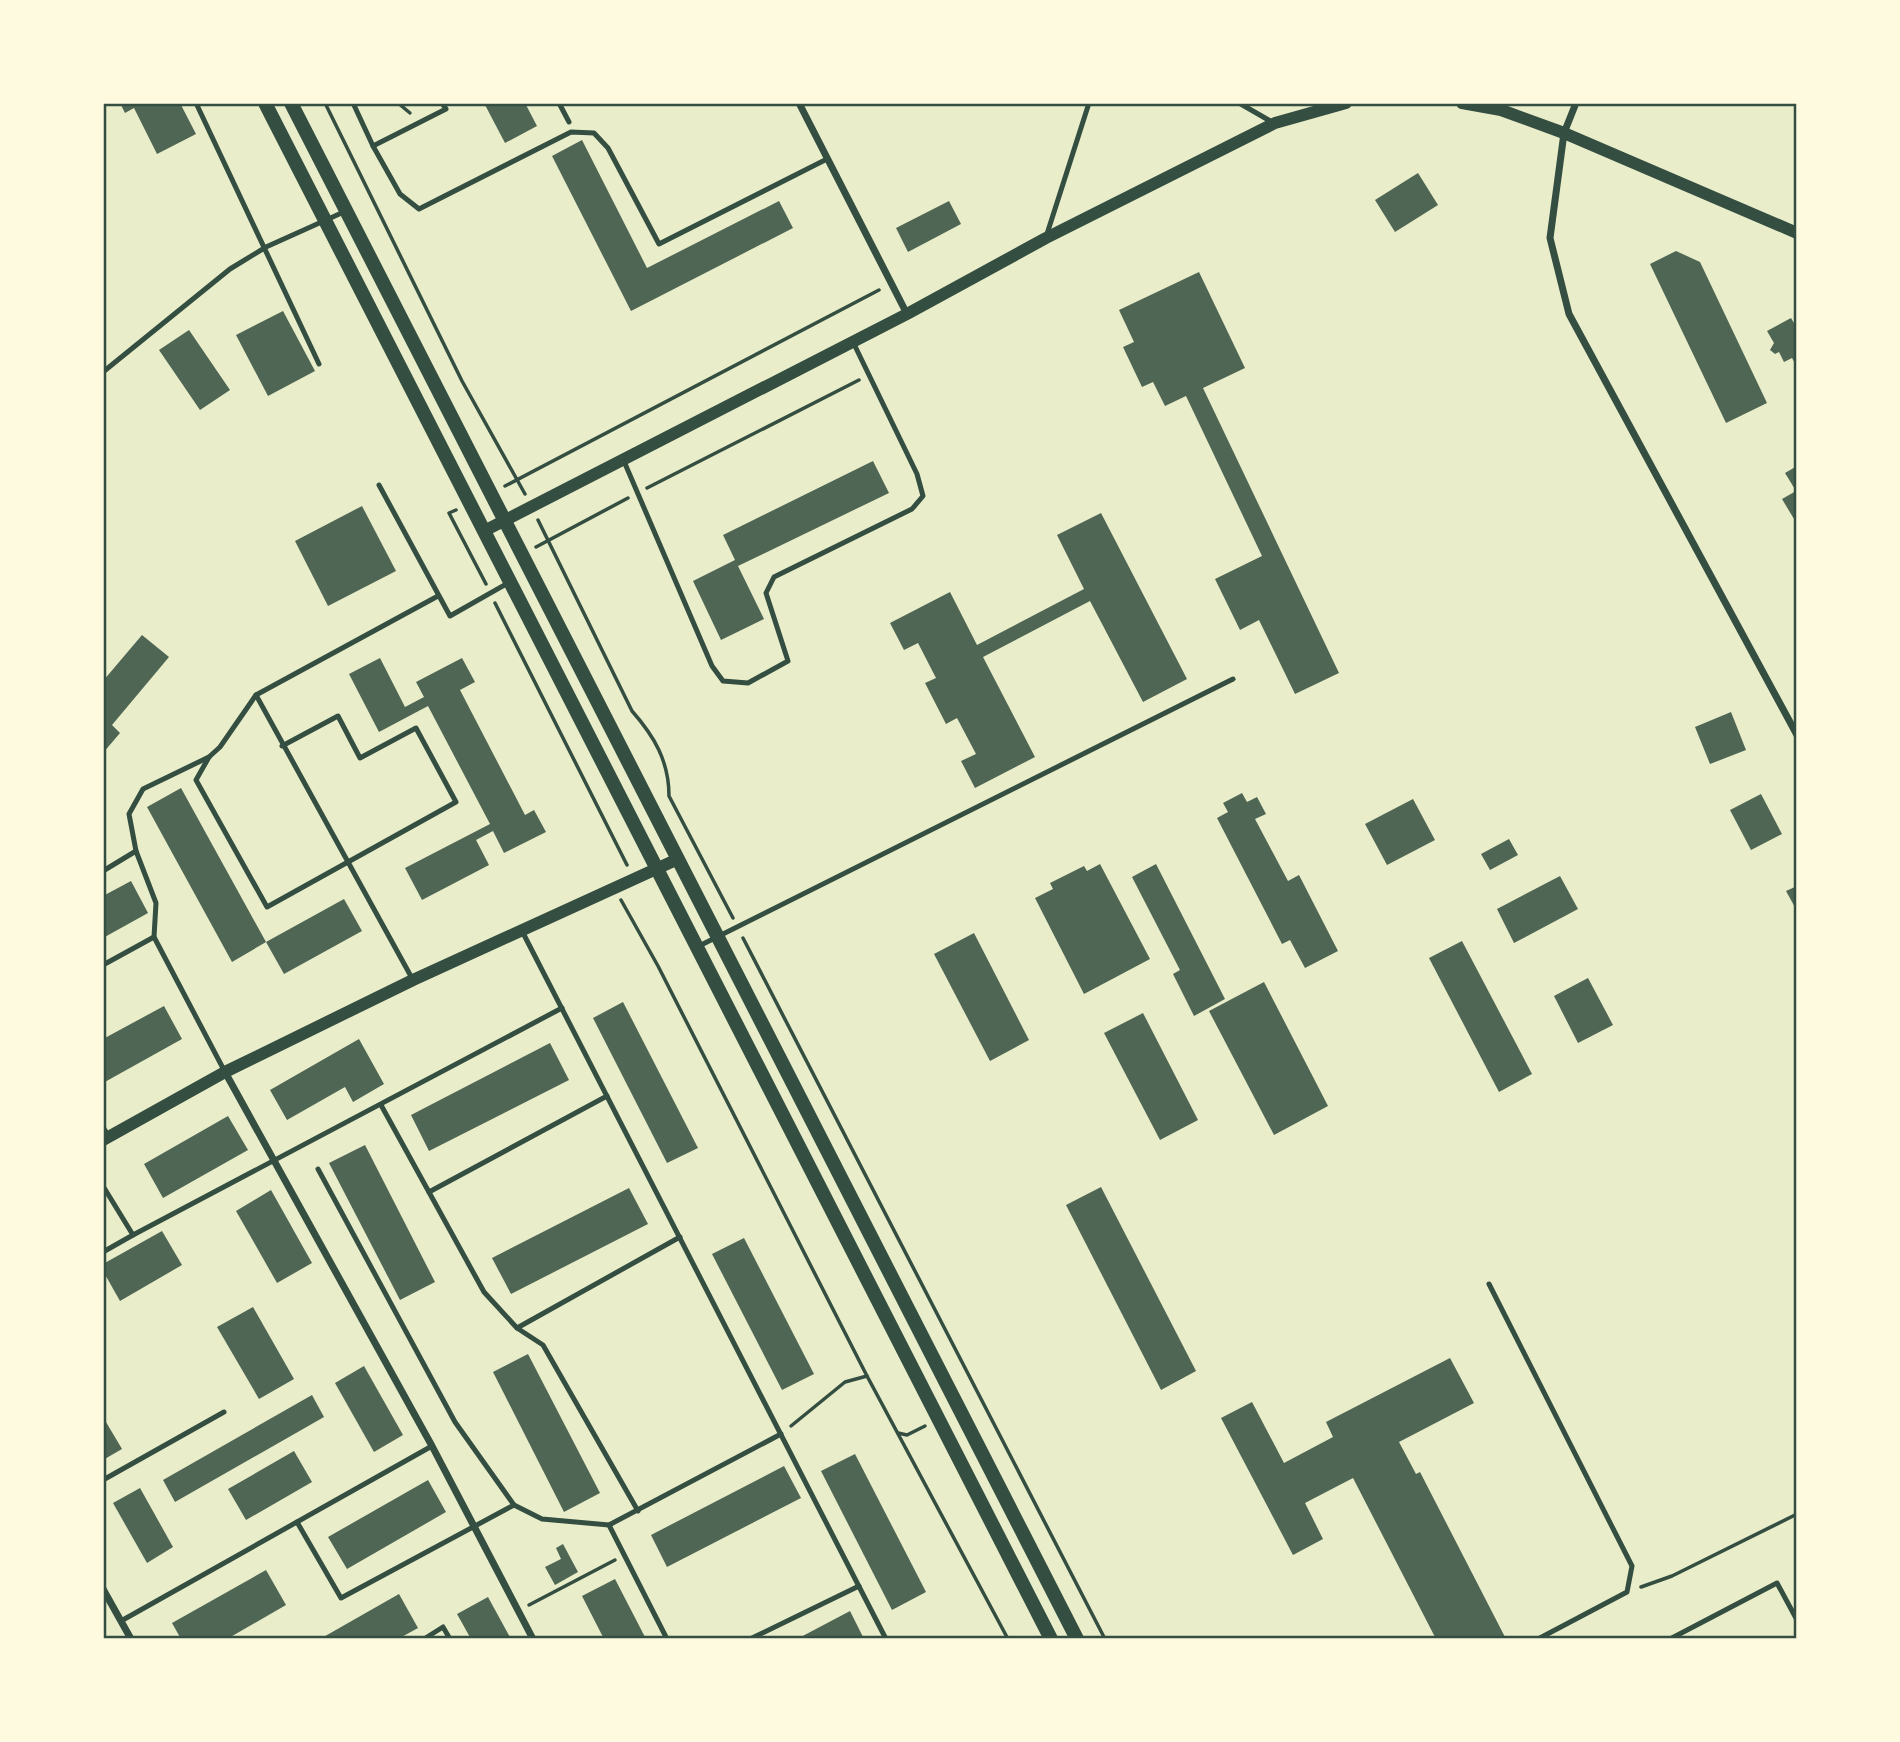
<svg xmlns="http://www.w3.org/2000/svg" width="1900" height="1742" font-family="'Source Sans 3',sans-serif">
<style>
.building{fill:#4f6655}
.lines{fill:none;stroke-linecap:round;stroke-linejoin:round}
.path{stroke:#344e41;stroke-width:3.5}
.service{stroke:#344e41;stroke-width:5}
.minor{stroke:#344e41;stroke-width:7}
.tertiary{stroke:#344e41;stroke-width:12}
.secondary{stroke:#344e41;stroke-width:14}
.neatline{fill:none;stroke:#344e41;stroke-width:2.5}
</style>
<rect width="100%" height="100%" fill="#e9edc9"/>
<!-- building -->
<g class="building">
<path d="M 120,103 L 180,103 L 196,134 L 157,154 L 134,108 L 125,113 Z"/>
<path d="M 484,103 L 525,103 L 537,126 L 505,143 Z"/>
<path d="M 582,140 L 647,268 L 779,201 L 793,228 L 631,311 L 552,156 Z"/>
<path d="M 1418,173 L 1438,205 L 1395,232 L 1375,200 Z"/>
<path d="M 949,201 L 961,224 L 908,252 L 896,228 Z"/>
<path d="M 1676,251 L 1700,262 L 1767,403 L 1726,423 L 1650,264 Z"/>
<path d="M 1199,272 L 1245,368 L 1203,388 L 1339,673 L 1295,694 L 1259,620 L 1240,630 L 1215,579 L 1262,556 L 1186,396 L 1165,406 L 1153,382 L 1142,387 L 1123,347 L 1134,342 L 1119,310 Z"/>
<path d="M 283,311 L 315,371 L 268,396 L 236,335 Z"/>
<path d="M 1791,318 L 1797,328 L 1797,367 L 1792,358 L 1784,362 L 1779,352 L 1775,354 L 1770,350 L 1774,343 L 1767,331 Z"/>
<path d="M 189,330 L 230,390 L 200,410 L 159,350 Z"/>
<path d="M 873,461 L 889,493 L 738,566 L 764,619 L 721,640 L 693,581 L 735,560 L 723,535 Z"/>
<path d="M 1797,466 L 1797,524 L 1782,499 L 1796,491 L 1785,473 Z"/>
<path d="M 362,506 L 396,571 L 328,606 L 295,541 Z"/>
<path d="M 1101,513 L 1187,679 L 1143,702 L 1090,601 L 983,657 L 1035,757 L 975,788 L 961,761 L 976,754 L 957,718 L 946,724 L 925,683 L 936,678 L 918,643 L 904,650 L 890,623 L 950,592 L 977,645 L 1084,589 L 1057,535 Z"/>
<path d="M 142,635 L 169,657 L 112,725 L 120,733 L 103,753 L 103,681 Z"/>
<path d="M 380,658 L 405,707 L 424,697 L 416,682 L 462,658 L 475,682 L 460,690 L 525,815 L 534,810 L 546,832 L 504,853 L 493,831 L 476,840 L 489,865 L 422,900 L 405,868 L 490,824 L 428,706 L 379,732 L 349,674 Z"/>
<path d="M 1731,712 L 1746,750 L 1710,764 L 1695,727 Z"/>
<path d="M 181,788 L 266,942 L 344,899 L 362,931 L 284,974 L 266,942 L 232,962 L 147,807 Z"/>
<path d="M 1242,793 L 1247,802 L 1257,797 L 1266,814 L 1255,819 L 1288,881 L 1299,875 L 1338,951 L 1305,968 L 1290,940 L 1282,944 L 1217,818 L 1228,812 L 1223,803 Z"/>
<path d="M 1761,794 L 1782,834 L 1751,850 L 1730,810 Z"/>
<path d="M 1413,799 L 1435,840 L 1387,865 L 1365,824 Z"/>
<path d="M 1509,839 L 1518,855 L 1490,870 L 1481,854 Z"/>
<path d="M 1100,864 L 1150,959 L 1084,994 L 1035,898 L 1053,889 L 1050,883 L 1084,866 L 1087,871 Z"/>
<path d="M 1156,864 L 1225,999 L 1194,1016 L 1173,974 L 1180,970 L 1132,877 Z"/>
<path d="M 1560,876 L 1578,909 L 1514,943 L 1497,909 Z"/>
<path d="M 131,881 L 148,913 L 103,938 L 103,896 Z"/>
<path d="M 1797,886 L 1797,911 L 1786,891 Z"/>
<path d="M 974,933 L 1029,1040 L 990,1061 L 934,954 Z"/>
<path d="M 1462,941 L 1532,1074 L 1499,1092 L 1429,958 Z"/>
<path d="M 1588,978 L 1613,1025 L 1578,1043 L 1554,996 Z"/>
<path d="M 1264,982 L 1328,1106 L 1274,1135 L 1209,1011 Z"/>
<path d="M 623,1002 L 698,1148 L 667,1163 L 593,1018 Z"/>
<path d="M 164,1006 L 182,1039 L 103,1083 L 103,1039 Z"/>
<path d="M 1143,1013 L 1198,1120 L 1160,1140 L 1104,1033 Z"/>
<path d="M 359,1039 L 384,1084 L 353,1102 L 345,1087 L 287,1120 L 270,1090 Z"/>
<path d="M 550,1043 L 569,1080 L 429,1151 L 411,1115 Z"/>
<path d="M 228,1116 L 248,1150 L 163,1198 L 144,1164 Z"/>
<path d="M 365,1145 L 435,1282 L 400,1300 L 329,1163 Z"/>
<path d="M 1101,1187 L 1196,1371 L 1161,1390 L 1066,1205 Z"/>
<path d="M 629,1188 L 648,1224 L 511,1294 L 492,1258 Z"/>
<path d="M 271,1190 L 312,1263 L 277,1283 L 236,1211 Z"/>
<path d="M 162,1231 L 182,1265 L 120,1301 L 103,1271 L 103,1264 Z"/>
<path d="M 744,1238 L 814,1374 L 782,1390 L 712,1254 Z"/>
<path d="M 253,1307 L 294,1379 L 259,1399 L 217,1327 Z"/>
<path d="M 528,1354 L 600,1493 L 564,1512 L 493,1372 Z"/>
<path d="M 1450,1358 L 1474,1403 L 1399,1442 L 1416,1474 L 1420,1472 L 1506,1639 L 1436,1639 L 1353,1478 L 1305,1503 L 1323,1539 L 1293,1555 L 1221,1418 L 1252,1402 L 1284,1463 L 1333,1437 L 1326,1422 Z"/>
<path d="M 364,1366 L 403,1435 L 374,1452 L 335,1383 Z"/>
<path d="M 312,1395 L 324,1417 L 175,1502 L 163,1480 Z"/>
<path d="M 103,1417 L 122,1449 L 103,1460 Z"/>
<path d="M 294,1451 L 312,1482 L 246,1520 L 228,1489 Z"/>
<path d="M 855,1454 L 926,1592 L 892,1610 L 821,1471 Z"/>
<path d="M 784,1466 L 801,1498 L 667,1567 L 651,1535 Z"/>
<path d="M 428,1480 L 446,1512 L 347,1569 L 328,1537 Z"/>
<path d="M 140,1488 L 173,1547 L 147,1563 L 113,1503 Z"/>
<path d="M 563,1544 L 578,1572 L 555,1585 L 545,1567 L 561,1559 L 556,1548 Z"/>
<path d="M 266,1570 L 286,1605 L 227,1639 L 181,1639 L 172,1623 Z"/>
<path d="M 615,1579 L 646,1639 L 604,1639 L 582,1596 Z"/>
<path d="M 399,1594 L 418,1628 L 398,1639 L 320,1639 Z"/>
<path d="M 488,1597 L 511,1639 L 471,1639 L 457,1614 Z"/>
<path d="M 850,1611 L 864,1639 L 797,1639 Z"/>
</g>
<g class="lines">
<!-- path -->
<g class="path">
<path d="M 325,103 L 462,381 L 525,494"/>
<path d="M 398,103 L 410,113"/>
<path d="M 505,486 L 879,290"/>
<path d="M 647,488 L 859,380"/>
<path d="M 456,510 L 449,513 L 486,584"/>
<path d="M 538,520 L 632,711 C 654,736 669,761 669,796 L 733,918"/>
<path d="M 536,547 L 628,498"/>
<path d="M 495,603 L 627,865"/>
<path d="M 621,900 L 658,966 L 867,1376 L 1008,1639"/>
<path d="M 743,938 L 1105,1639"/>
<path d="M 791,1426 L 845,1382 L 867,1376"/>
<path d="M 898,1433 L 907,1435 L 925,1426"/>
<path d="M 1641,1587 L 1672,1576 L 1797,1514"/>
<path d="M 529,1605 L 615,1560"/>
</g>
<!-- service -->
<g class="service">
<path d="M 196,103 L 319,364"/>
<path d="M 353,103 L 373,146 L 446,109 L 442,103"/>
<path d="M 559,103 L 569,122"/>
<path d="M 1239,103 L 1272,122"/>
<path d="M 373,146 L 400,194 L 419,209 L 571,132 L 594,133 L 608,148 L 659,244 L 827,159"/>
<path d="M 1046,237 L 1089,103"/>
<path d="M 103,372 L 230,269 L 266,247 L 346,211"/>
<path d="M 623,459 L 712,666 L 723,681 L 748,683 L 788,661 L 766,593 L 774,577 L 912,509 L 923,496 L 917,474 L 853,342"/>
<path d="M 379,485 L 450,616 L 510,582"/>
<path d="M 256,695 L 413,980"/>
<path d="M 282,746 L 338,716 L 360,758 L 416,728 L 456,802 L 267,907 L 196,780 L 209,757 L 220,747 L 256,695 L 438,596"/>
<path d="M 103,871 L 136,851"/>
<path d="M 522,931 L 886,1639"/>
<path d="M 154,937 L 156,903 L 136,851 L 129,814 L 143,789 L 209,757"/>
<path d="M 697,947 L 1233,679"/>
<path d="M 103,965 L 154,937 L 225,1072"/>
<path d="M 381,1105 L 484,1292 L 517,1328 L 543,1345 L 638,1511"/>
<path d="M 103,1127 L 109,1137"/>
<path d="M 318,1169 L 455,1422 L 514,1505 L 542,1519 L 609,1525 L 781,1434"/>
<path d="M 103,1186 L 133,1235 L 103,1252"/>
<path d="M 429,1192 L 607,1096"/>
<path d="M 133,1235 L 562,1008"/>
<path d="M 1489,1284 L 1632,1566 L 1627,1592 L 1538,1639"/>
<path d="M 517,1328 L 680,1237"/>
<path d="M 103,1480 L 224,1412"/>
<path d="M 297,1522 L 341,1598 L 514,1505"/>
<path d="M 609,1525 L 667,1639"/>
<path d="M 121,1621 L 432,1446"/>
<path d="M 424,1639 L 443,1627 L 450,1639"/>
<path d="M 750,1639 L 859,1586"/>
<path d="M 1670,1639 L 1777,1583 L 1797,1620"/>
</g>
<!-- minor -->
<g class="minor">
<path d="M 799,103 L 907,314"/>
<path d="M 1576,103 L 1564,133 L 1550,238 L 1569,314 L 1797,735"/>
<path d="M 225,1072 L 432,1446 L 533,1639"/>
<path d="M 103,1589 L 131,1639"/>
</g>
<!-- tertiary -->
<g class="tertiary">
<path d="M 1462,103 L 1501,110 L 1564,133 L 1797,233"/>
<path d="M 484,531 L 907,314 L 1046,238 L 1275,123 L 1346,103"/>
<path d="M 103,1140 L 225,1072 L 413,980 L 678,859"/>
</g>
<!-- secondary -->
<g class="secondary">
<path d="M 265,103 L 1051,1639"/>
<path d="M 291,103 L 1077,1639"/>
</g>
</g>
<!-- border -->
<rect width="1900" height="1742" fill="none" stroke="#fefae0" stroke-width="210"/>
<rect x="105" y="105" width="1690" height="1532" class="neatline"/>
</svg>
